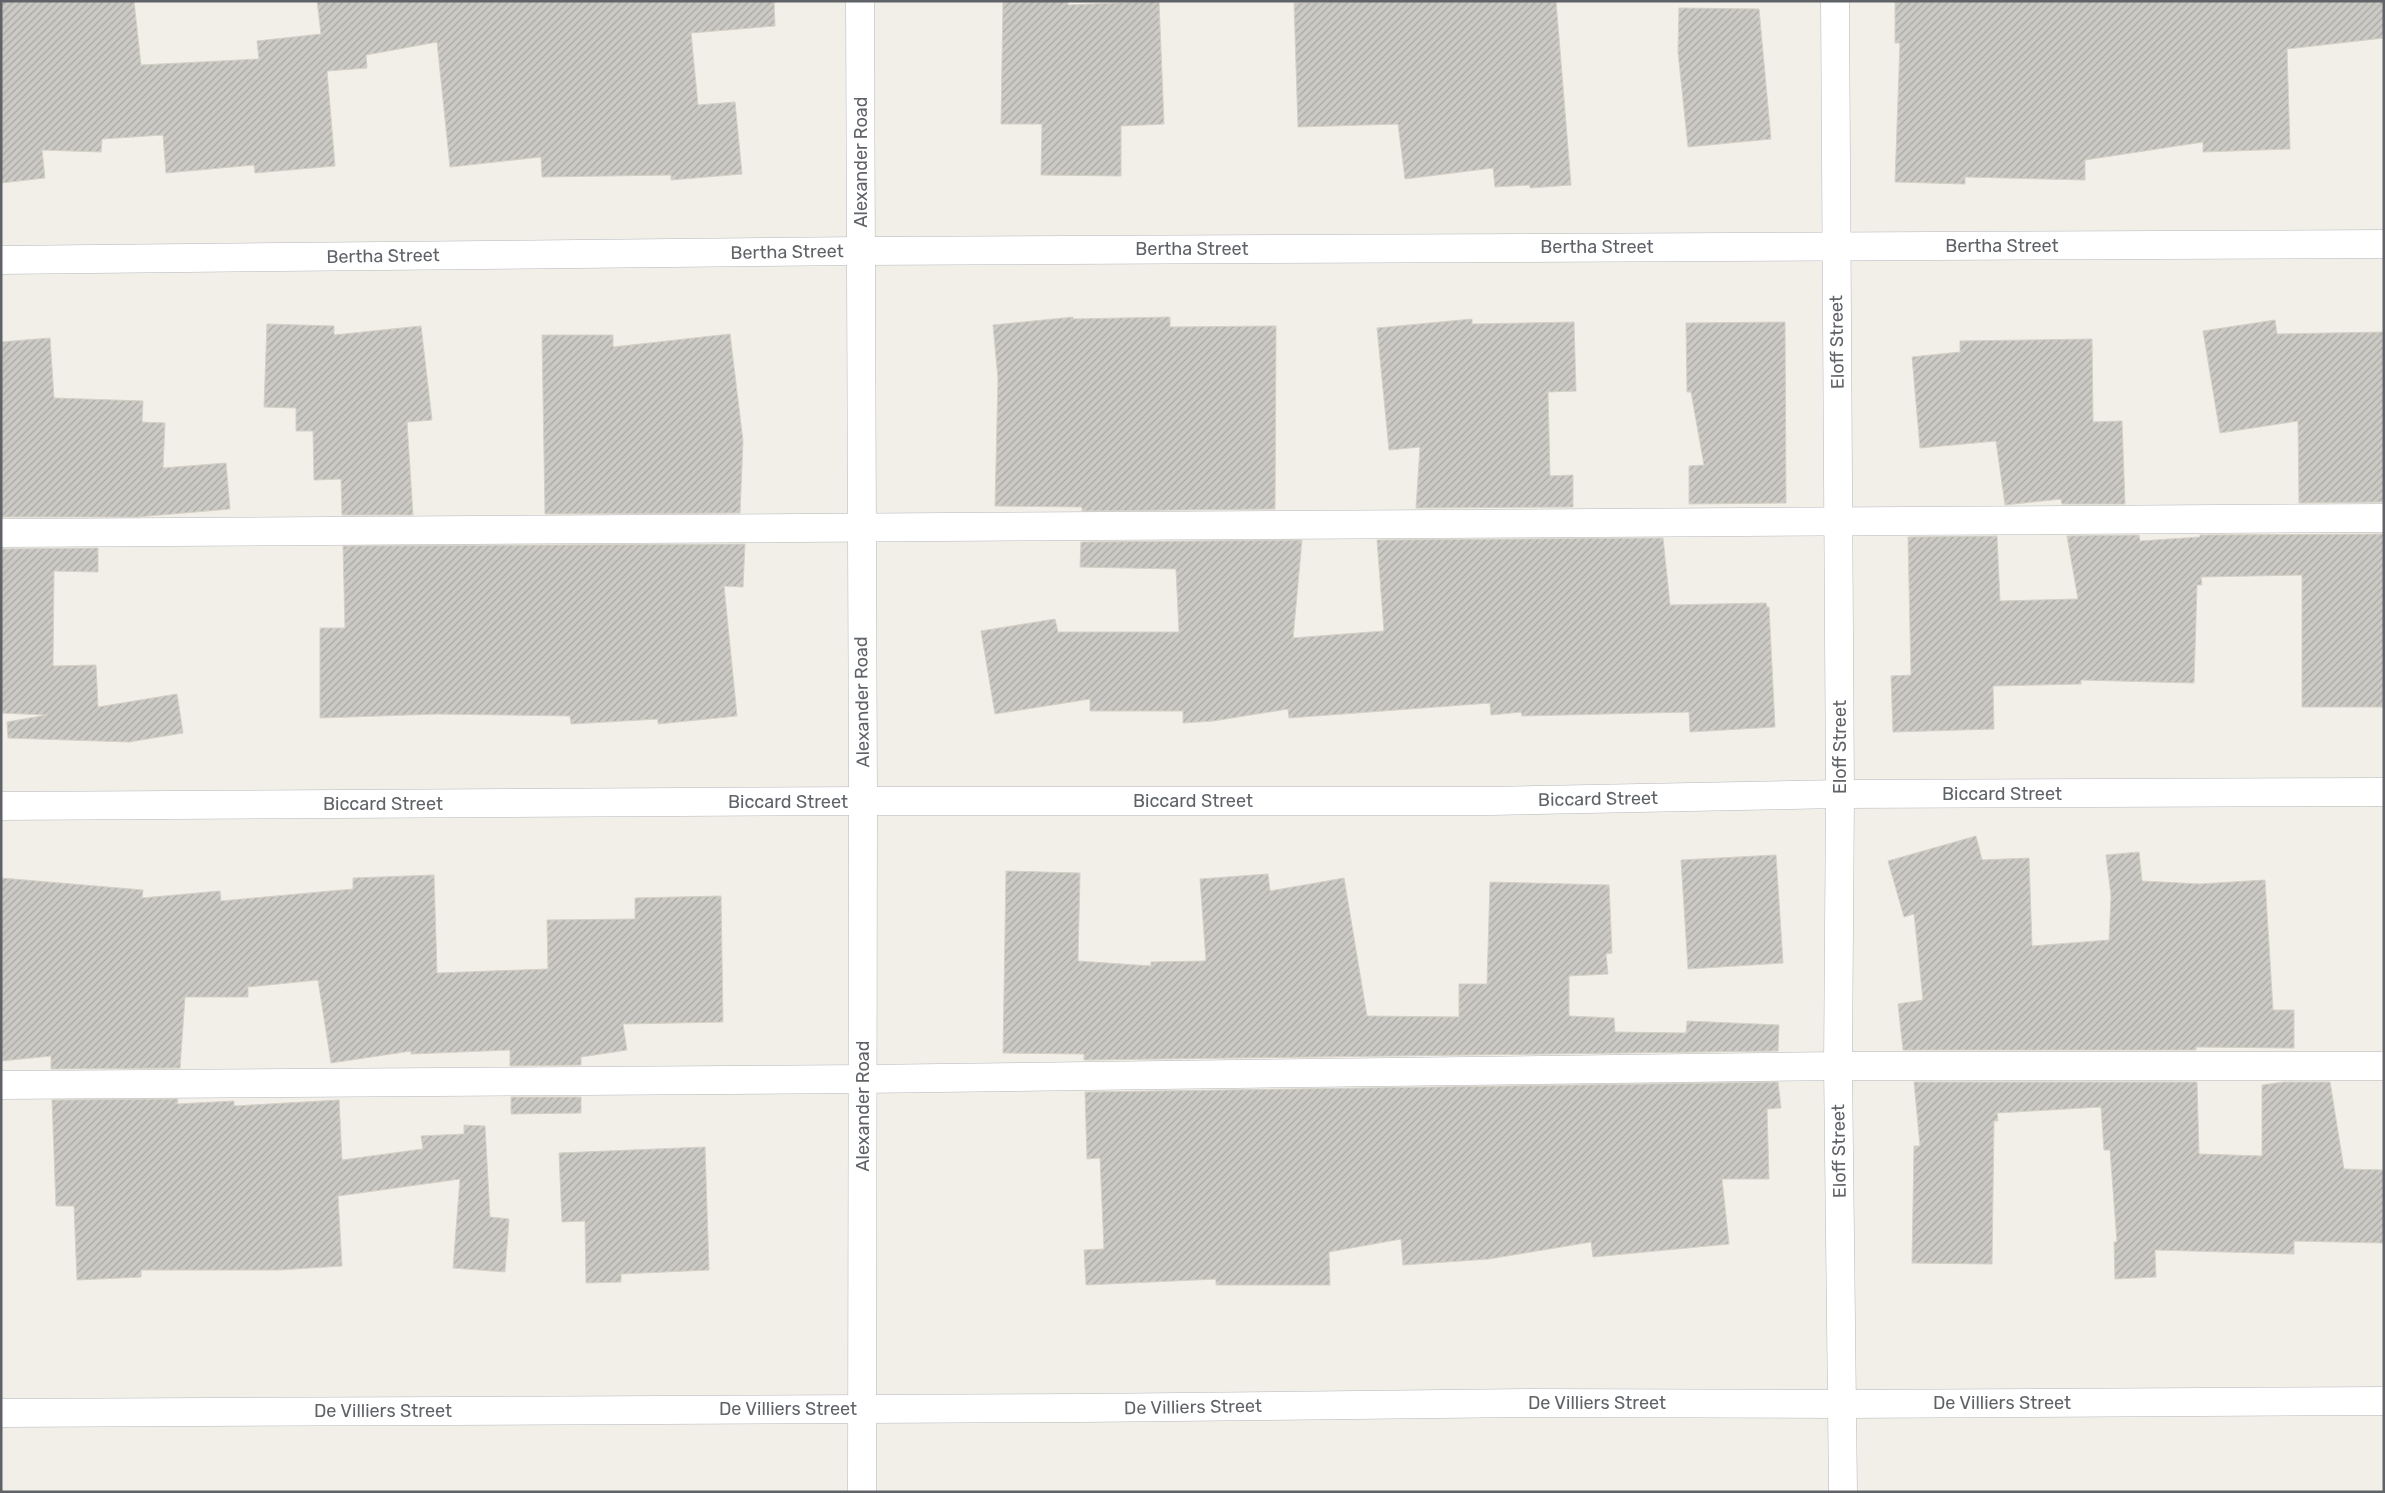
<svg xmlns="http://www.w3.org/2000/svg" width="2385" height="1493" font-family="Rubik,sans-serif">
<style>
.building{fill:url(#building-hatch);stroke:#d6d1c6}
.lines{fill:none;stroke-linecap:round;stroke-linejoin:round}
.minor-casing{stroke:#b5b8bc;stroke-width:29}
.minor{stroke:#fff;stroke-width:28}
.labels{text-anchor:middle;stroke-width:5;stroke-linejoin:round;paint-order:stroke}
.street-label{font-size:18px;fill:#5f6368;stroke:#fff}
</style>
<defs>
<pattern id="building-hatch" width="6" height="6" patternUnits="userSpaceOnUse" patternTransform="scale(1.25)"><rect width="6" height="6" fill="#cccac5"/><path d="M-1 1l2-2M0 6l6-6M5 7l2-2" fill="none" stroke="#a9a8a4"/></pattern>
</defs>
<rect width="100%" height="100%" fill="#f1efe8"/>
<!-- building -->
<g class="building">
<path d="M 1,1 L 134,1 L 141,65 L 259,59 L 257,41 L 321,34 L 317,1 L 774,1 L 775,26 L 691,33 L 698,105 L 735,102 L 742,174 L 671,180 L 671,175 L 542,177 L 541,157 L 450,167 L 437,42 L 366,55 L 367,68 L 327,71 L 335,166 L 255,173 L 254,165 L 166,173 L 163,135 L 102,139 L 101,152 L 42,150 L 45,178 L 1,183 Z"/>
<path d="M 1003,1 L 1068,1 L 1068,5 L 1159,1 L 1164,124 L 1121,126 L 1121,176 L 1041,175 L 1042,124 L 1001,124 Z"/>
<path d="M 1363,1 L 1556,1 L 1571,185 L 1530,188 L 1530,185 L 1495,187 L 1493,168 L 1405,179 L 1398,124 L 1298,127 L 1294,3 Z"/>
<path d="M 1895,1 L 2384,1 L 2384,38 L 2287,49 L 2290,149 L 2203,152 L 2203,142 L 2085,160 L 2085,180 L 1965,177 L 1965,184 L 1895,182 L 1900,43 L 1895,43 Z"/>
<path d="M 1679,8 L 1759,9 L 1771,139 L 1688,147 L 1678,52 Z"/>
<path d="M 1073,317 L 1073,319 L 1170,317 L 1170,327 L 1276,326 L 1275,509 L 1082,511 L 1082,507 L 995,506 L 998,379 L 993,325 Z"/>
<path d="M 1472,319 L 1472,324 L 1574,322 L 1576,391 L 1548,392 L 1550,476 L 1573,475 L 1573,507 L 1416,508 L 1420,447 L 1389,450 L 1377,328 Z"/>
<path d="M 2275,320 L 2277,334 L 2383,332 L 2384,502 L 2299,503 L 2298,421 L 2220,433 L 2203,331 Z"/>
<path d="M 1785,322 L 1786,503 L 1689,504 L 1689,466 L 1704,465 L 1691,392 L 1687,392 L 1686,323 Z"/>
<path d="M 267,324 L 334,326 L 334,335 L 421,326 L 432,420 L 407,422 L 413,515 L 342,515 L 341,479 L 314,480 L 313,431 L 296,431 L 296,408 L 264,407 Z"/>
<path d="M 730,334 L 743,441 L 740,513 L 545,514 L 542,335 L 613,335 L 613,347 Z"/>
<path d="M 50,338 L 54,398 L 143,401 L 142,422 L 165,423 L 163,468 L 226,463 L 230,509 L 137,517 L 1,517 L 1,342 Z"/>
<path d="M 2092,339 L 2093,422 L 2122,421 L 2125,504 L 2062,504 L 2061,499 L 2005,505 L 1996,441 L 1920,448 L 1912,357 L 1960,352 L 1960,341 Z"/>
<path d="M 2384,534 L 2384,707 L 2302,707 L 2302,575 L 2201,577 L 2202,585 L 2197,585 L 2194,683 L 2081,680 L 2081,684 L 1993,686 L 1994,729 L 1893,732 L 1891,676 L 1911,675 L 1908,537 L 1997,536 L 2000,601 L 2078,599 L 2067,536 L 2139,535 L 2140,541 L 2200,537 L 2200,535 Z"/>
<path d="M 1663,538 L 1670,605 L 1766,603 L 1767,607 L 1769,607 L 1775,727 L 1690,732 L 1689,712 L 1522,716 L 1521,712 L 1491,715 L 1490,703 L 1289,718 L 1288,709 L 1213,721 L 1183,723 L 1183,711 L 1090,711 L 1090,699 L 995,714 L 981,631 L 1055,619 L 1058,632 L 1179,632 L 1176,569 L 1080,567 L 1081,542 L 1302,540 L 1293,638 L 1384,631 L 1377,540 Z"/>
<path d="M 745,544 L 743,587 L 724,586 L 737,716 L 658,724 L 658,719 L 571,724 L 570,716 L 437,714 L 320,718 L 320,628 L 345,628 L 343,546 Z"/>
<path d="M 98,548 L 98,572 L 54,571 L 53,666 L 96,665 L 98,707 L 177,694 L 183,733 L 129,742 L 8,738 L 7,722 L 47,715 L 1,713 L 1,549 Z"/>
<path d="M 1976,836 L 1982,860 L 2029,858 L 2032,946 L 2109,940 L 2111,896 L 2106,855 L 2139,852 L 2142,881 L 2200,884 L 2265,880 L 2273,1010 L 2294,1010 L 2294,1048 L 2196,1047 L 2196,1050 L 1903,1050 L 1898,1004 L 1923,1000 L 1914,914 L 1904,917 L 1888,861 Z"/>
<path d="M 1776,855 L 1783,963 L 1688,969 L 1681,860 Z"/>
<path d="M 1006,871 L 1080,873 L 1078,961 L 1151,966 L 1151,962 L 1206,961 L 1200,879 L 1268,874 L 1270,891 L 1344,878 L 1367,1016 L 1459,1017 L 1459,984 L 1487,984 L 1490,882 L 1609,885 L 1612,953 L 1606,954 L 1608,974 L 1569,976 L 1569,1016 L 1614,1018 L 1615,1032 L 1686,1033 L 1687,1021 L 1779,1025 L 1778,1051 L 1084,1060 L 1084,1054 L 1003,1053 Z"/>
<path d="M 434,875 L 437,973 L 548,969 L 547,920 L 635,919 L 635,898 L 721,896 L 723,1022 L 623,1024 L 627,1050 L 581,1057 L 581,1065 L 510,1066 L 510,1050 L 411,1054 L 411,1051 L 331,1063 L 318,980 L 248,987 L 248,997 L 185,997 L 180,1068 L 51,1069 L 51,1056 L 1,1061 L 1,878 L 143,890 L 142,898 L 220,891 L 221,901 L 353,889 L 353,878 Z"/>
<path d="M 1778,1082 L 1781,1108 L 1767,1109 L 1769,1179 L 1722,1179 L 1729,1244 L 1593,1257 L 1591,1242 L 1489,1259 L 1403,1265 L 1401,1239 L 1329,1252 L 1330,1285 L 1216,1285 L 1216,1279 L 1086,1285 L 1084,1250 L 1104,1249 L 1100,1158 L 1087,1159 L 1085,1092 Z"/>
<path d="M 1914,1082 L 2197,1082 L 2199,1154 L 2262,1156 L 2262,1085 L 2284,1082 L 2330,1082 L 2344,1169 L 2384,1170 L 2384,1243 L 2294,1241 L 2294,1254 L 2155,1250 L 2156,1277 L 2115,1279 L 2114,1242 L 2117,1242 L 2110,1150 L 2104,1150 L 2101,1107 L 1997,1113 L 1998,1121 L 1994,1121 L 1992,1264 L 1912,1263 L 1914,1146 L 1920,1146 Z"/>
<path d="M 511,1097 L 581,1097 L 581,1113 L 511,1114 Z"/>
<path d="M 178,1099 L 177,1104 L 234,1101 L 234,1106 L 339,1100 L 342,1160 L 423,1149 L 421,1136 L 464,1134 L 464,1125 L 485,1126 L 490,1217 L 509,1219 L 505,1272 L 453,1268 L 460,1179 L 338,1196 L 342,1266 L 279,1270 L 141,1270 L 141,1277 L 77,1280 L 74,1206 L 56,1206 L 52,1100 Z"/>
<path d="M 705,1147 L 709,1270 L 621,1274 L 621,1282 L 586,1283 L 585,1221 L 562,1222 L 559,1153 Z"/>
</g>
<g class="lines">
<!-- minor casing -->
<g class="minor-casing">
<g id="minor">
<path d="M 860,1 L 863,801 L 862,1492"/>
<path d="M 1835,1 L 1840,794 L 1838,1066 L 1843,1492"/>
<path d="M 1,260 L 861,251 L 2384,244"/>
<path d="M 1,533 L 2384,518"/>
<path d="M 1,806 L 863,801 L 1492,801 L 1840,794 L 2384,792"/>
<path d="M 1,1085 L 863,1079 L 1838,1066 L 2384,1066"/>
<path d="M 1,1413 L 1083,1408 L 1535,1403 L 1842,1404 L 2384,1401"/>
</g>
</g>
<!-- minor -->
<use href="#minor" class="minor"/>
</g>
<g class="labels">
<!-- street labels -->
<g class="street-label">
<text transform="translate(861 162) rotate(-90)" y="6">Alexander Road</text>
<text x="2002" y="252">Bertha Street</text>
<text x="1597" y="253">Bertha Street</text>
<text x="1192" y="255">Bertha Street</text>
<text transform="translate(787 252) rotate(-1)" y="6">Bertha Street</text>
<text transform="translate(383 256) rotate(-1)" y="6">Bertha Street</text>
<text transform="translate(1837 342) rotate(-91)" y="6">Eloff Street</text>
<text transform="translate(862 702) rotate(-91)" y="6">Alexander Road</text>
<text transform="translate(1840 747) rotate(-90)" y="6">Eloff Street</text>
<text x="2002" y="800">Biccard Street</text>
<text transform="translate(1598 799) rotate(-1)" y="6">Biccard Street</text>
<text x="1193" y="807">Biccard Street</text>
<text x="788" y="808">Biccard Street</text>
<text x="383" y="810">Biccard Street</text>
<text transform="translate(863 1106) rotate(-90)" y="6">Alexander Road</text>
<text transform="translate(1839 1151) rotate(-91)" y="6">Eloff Street</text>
<text x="1597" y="1409">De Villiers Street</text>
<text x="2002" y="1409">De Villiers Street</text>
<text transform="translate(1193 1407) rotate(-1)" y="6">De Villiers Street</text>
<text x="788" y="1415">De Villiers Street</text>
<text x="383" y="1417">De Villiers Street</text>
</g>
</g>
<!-- border -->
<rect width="2385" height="1493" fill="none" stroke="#5f6368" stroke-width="5"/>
</svg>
